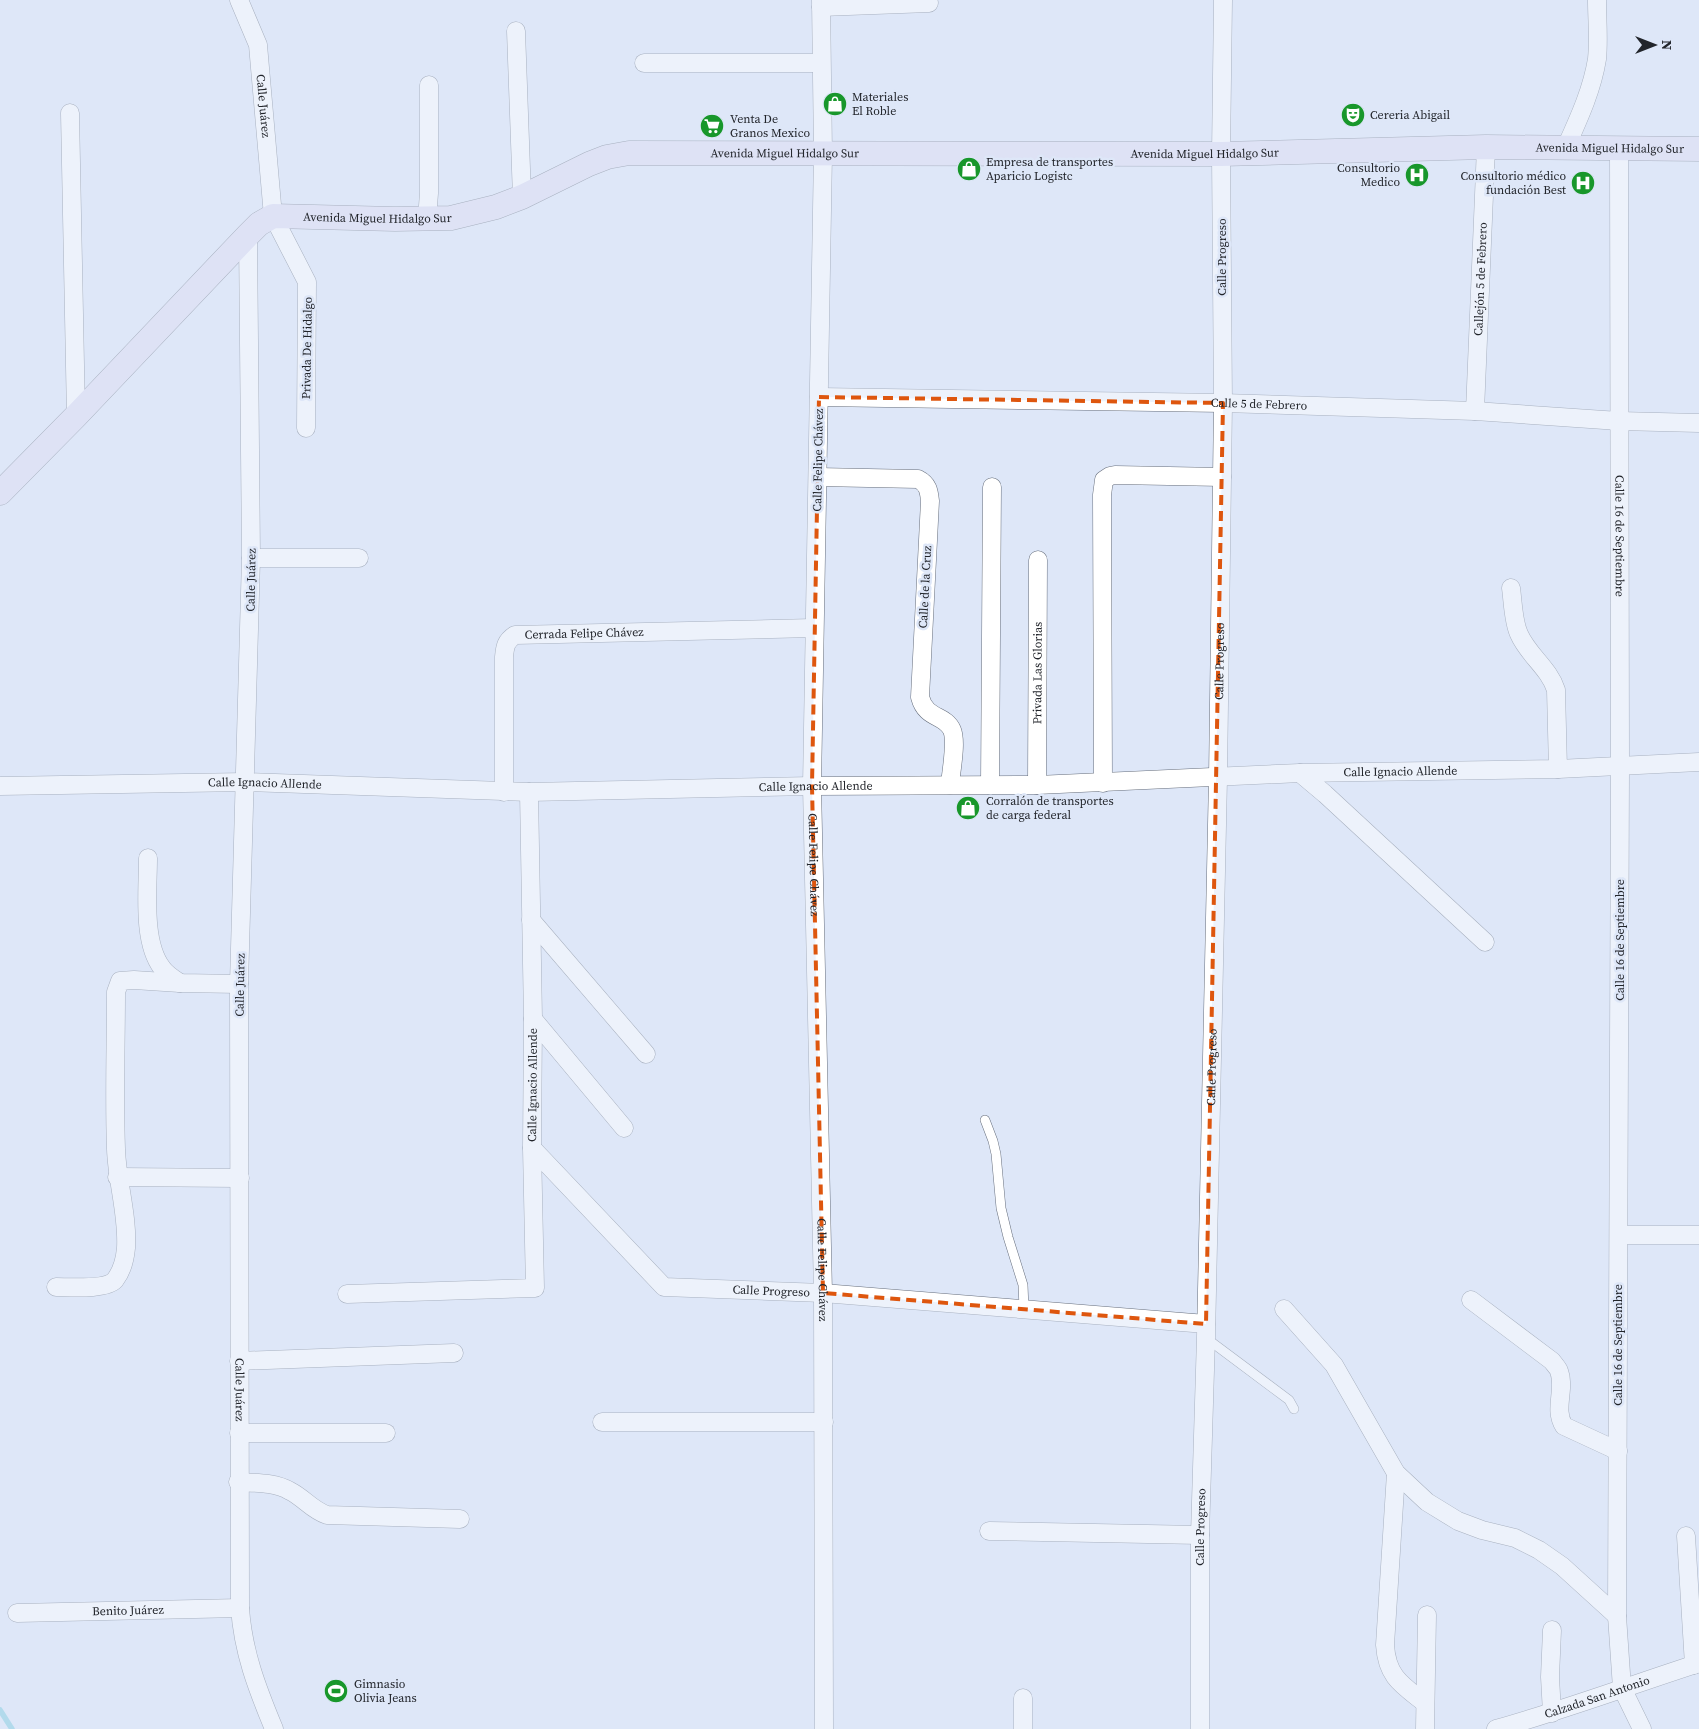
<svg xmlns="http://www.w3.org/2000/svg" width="1699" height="1729" font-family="'Source Serif 4',serif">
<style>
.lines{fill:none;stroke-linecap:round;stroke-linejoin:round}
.stream{stroke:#7dcbde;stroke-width:5.5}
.service-casing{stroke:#676f7d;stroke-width:10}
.minor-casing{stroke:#676f7d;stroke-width:19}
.secondary-casing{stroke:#676f7d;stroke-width:25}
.service{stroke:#fff;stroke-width:9}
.minor{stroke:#fff;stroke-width:18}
.secondary{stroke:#dedcf2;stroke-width:24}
.marked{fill:none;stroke:#de560e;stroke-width:4;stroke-dasharray:10 6;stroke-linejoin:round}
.labels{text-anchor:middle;stroke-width:5;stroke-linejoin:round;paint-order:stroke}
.poi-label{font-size:12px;fill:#22252b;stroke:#dee7f8;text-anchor:start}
.street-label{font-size:12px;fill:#22252b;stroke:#dee7f8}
</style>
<rect width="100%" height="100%" fill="#dee7f8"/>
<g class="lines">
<!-- stream -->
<path class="stream" d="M 0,1710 L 12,1729"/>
<!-- service casing -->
<g class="service-casing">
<g id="service">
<path d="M 985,1120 L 993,1141 L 996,1154 L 1001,1208 L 1008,1237 L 1023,1285 L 1024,1309"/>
<path d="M 1206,1338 L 1289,1400 L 1294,1409"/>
</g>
</g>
<!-- minor casing -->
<g class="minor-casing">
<g id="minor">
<path id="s1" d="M 239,0 L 258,45 L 273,216 L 307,282 L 306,428"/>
<path id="s2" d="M 821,0 L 823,153 L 812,786 L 823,1293 L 824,1729"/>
<path d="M 821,7 L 929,3"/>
<path d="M 516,31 L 522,197"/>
<path d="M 644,63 L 821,63"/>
<path d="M 70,113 L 76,416"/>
<path d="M 1566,147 C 1579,118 1592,90 1597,59 C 1599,40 1597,19 1597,0"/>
<path id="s3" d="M 1619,147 L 1620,766 L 1617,1616 L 1622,1688 L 1642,1729"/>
<path d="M 427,219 L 429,193 L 429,85"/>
<path id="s4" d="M 248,235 L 251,558 L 239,984 L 240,1608 C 243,1652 257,1688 274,1729"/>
<path id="s5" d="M 819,397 L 1223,403 L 1475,411 L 1619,421 L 1699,423"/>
<path id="s6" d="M 1475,411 L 1486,147"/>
<path d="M 818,477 L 918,479 C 928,484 929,491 930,501 L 920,697 C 926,720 945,714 952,730 C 957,742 951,771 950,785"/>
<path d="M 251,558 L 359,558"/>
<path d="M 1511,588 C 1513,602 1513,621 1519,634 C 1528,655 1549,668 1556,690 L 1558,769"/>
<path d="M 1300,773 L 1325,794 L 1485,942"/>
<path d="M 1103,783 L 1102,495 L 1104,480 L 1110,476 L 1115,475 L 1222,477"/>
<path d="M 990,785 L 992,487"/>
<path id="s7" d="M 1037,785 L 1038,560"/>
<path id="s8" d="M 0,786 L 245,782 L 529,792 L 812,786 L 1037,785 L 1300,773 L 1558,769 L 1699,762"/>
<path id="s9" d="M 504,792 L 504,657 C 505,646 506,641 515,635 L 813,628"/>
<path d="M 148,858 C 148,890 142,942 162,968 C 166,974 174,979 180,983"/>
<path d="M 531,920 L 646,1054"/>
<path d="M 533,1019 L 624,1128"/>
<path id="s10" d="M 532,1148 L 664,1287 L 823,1293 L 1206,1324"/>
<path d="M 117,1177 L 240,1178"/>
<path d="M 1619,1235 L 1699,1235"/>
<path d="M 56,1287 C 69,1287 106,1290 115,1280 C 122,1271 125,1259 126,1248 C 128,1215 117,1182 116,1149 C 114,1097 116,1044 116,992 L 120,981 L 134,980 L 180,983 L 239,984"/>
<path id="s11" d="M 347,1294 L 535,1288 L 532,1148 L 533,1019 L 529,792"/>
<path d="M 1471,1300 L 1552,1361 C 1554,1364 1558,1368 1559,1371 C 1566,1389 1553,1409 1564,1426 L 1618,1451"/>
<path d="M 1284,1309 L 1334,1365 L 1396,1473 L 1427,1502 L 1458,1521 L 1482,1530 L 1515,1538 L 1539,1550 L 1562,1566 L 1617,1616"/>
<path d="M 239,1361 L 454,1353"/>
<path d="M 602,1422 L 824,1422"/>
<path d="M 239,1433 L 386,1433"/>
<path d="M 1396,1473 L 1385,1645 C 1387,1677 1402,1685 1425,1703"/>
<path d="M 238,1482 C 255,1483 275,1482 290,1491 C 304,1498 312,1510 327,1515 L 460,1519"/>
<path d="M 989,1531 L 1200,1535"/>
<path d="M 1686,1536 L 1694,1665"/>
<path id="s12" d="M 17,1613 L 240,1608"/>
<path d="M 1552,1713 L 1550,1677 L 1552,1630"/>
<path d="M 1023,1729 L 1023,1698"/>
<path id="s13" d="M 1200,1729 L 1200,1535 L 1206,1337 L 1218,778 L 1223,403 L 1221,154 L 1223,0"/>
<path d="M 1425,1729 L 1427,1615"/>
<path id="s14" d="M 1496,1729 C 1564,1710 1631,1685 1699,1663"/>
</g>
</g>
<!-- secondary casing -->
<g class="secondary-casing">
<g id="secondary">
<path id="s15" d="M 0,493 L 76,416 L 248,235 L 259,224 L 273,216 L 395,219 L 451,218 L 496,207 L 522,197 L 589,164 L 607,157 L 629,153 L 1221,154 L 1486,147 L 1699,149"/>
</g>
</g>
<!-- service -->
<use href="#service" class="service"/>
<!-- minor -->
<use href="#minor" class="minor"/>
<!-- secondary -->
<use href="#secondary" class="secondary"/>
</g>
<!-- marked area -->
<path d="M0 0H1699V1729H0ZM 819,397 L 1223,403 L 1206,1324 L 823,1293 L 812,786 Z" fill="#dee7f8" fill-opacity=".55" fill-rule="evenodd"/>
<path class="marked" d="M 819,397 L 1223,403 L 1206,1324 L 823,1293 L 812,786 Z"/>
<!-- icons -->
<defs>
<g id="shop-disc" transform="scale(1.25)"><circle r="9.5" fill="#18972b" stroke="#dee7f8"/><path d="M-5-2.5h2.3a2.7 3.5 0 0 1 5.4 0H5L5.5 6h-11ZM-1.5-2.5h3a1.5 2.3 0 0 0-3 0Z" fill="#fff"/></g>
<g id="theatre-disc" transform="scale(1.25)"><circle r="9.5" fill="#18972b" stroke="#dee7f8"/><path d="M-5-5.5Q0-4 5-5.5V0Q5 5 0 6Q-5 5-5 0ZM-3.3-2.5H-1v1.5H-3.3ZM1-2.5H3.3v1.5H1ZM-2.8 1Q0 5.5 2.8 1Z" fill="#fff"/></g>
<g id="supermarket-disc" transform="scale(1.25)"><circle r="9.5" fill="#18972b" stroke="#dee7f8"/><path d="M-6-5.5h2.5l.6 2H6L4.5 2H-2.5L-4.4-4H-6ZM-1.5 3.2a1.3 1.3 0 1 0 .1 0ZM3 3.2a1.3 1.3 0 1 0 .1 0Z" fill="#fff"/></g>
<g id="hospital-disc" transform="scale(1.25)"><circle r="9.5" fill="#18972b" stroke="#dee7f8"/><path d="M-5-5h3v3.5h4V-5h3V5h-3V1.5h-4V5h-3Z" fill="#fff"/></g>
<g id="stadium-disc" transform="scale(1.25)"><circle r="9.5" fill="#18972b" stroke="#dee7f8"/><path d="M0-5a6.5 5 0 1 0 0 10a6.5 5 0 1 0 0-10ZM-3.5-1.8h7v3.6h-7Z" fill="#fff"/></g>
</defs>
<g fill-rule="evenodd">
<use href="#shop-disc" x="835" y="104"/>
<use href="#theatre-disc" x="1353" y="115"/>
<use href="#supermarket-disc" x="712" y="126"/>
<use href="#shop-disc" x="969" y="169"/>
<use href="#hospital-disc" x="1417" y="175"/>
<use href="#hospital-disc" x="1583" y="183"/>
<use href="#shop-disc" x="968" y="808"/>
<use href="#stadium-disc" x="336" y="1691"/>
</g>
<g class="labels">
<!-- poi labels -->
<g class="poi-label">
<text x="852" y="101">Materiales<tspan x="852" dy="14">El Roble</tspan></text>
<text x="1370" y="119">Cereria Abigail</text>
<text x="730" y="123">Venta De<tspan x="730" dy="14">Granos Mexico</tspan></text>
<text x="986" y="166">Empresa de transportes<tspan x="986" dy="14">Aparicio Logistc</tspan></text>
<text x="1400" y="172" text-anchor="end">Consultorio<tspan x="1400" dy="14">Medico</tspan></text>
<text x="1566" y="180" text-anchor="end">Consultorio médico<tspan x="1566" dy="14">fundación Best</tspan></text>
<text x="986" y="805">Corralón de transportes<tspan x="986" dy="14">de carga federal</tspan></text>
<text x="354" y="1688">Gimnasio<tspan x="354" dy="14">Olivia Jeans</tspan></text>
</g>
<!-- street labels -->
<g class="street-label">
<text dy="4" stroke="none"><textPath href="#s1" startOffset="110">Calle Juárez</textPath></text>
<text dy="4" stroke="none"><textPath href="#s15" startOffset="1739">Avenida Miguel Hidalgo Sur</textPath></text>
<text dy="4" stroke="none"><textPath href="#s15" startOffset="914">Avenida Miguel Hidalgo Sur</textPath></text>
<text dy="4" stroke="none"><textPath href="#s15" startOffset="1334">Avenida Miguel Hidalgo Sur</textPath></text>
<text dy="4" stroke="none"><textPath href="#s15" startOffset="494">Avenida Miguel Hidalgo Sur</textPath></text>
<text transform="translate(1222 257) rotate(-90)" y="4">Calle Progreso</text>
<text dy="4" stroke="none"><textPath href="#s6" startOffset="132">Callejón 5 de Febrero</textPath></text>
<text transform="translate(307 348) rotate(-89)" y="4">Privada De Hidalgo</text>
<text dy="4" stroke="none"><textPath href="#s5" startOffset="440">Calle 5 de Febrero</textPath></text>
<text transform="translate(818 460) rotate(-89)" y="4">Calle Felipe Chávez</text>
<text dy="4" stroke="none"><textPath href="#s3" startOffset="389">Calle 16 de Septiembre</textPath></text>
<text transform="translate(251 580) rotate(-89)" y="4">Calle Juárez</text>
<text transform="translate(925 587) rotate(-87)" y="4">Calle de la Cruz</text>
<text dy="4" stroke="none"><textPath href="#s9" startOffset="230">Cerrada Felipe Chávez</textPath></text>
<text dy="4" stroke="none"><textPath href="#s13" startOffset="1068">Calle Progreso</textPath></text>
<text dy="4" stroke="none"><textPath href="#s7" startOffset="112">Privada Las Glorias</textPath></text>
<text dy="4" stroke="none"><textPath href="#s8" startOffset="1401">Calle Ignacio Allende</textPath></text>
<text dy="4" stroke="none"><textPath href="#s8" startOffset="265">Calle Ignacio Allende</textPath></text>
<text dy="4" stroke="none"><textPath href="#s8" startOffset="816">Calle Ignacio Allende</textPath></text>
<text dy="4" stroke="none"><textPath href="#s2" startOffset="865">Calle Felipe Chávez</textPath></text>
<text transform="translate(1620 940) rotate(-90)" y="4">Calle 16 de Septiembre</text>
<text transform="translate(240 985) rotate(-89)" y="4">Calle Juárez</text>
<text dy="4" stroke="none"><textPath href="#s13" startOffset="662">Calle Progreso</textPath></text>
<text dy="4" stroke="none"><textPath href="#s11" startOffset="391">Calle Ignacio Allende</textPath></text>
<text dy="4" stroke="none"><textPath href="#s2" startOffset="1270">Calle Felipe Chávez</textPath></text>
<text dy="4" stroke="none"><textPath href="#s10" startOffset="299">Calle Progreso</textPath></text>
<text transform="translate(1618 1345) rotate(-90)" y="4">Calle 16 de Septiembre</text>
<text dy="4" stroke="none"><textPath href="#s4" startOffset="1155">Calle Juárez</textPath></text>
<text dy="4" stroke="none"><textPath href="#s13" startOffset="202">Calle Progreso</textPath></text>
<text dy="4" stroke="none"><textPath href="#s12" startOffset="111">Benito Juárez</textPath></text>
<text dy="4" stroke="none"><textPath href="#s14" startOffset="106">Calzada San Antonio</textPath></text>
</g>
</g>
<!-- north arrow -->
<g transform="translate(1654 45) rotate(90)" stroke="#dee7f8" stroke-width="4" paint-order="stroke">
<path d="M0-4L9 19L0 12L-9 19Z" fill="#22252b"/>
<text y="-8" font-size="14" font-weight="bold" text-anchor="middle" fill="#22252b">N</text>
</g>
</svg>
